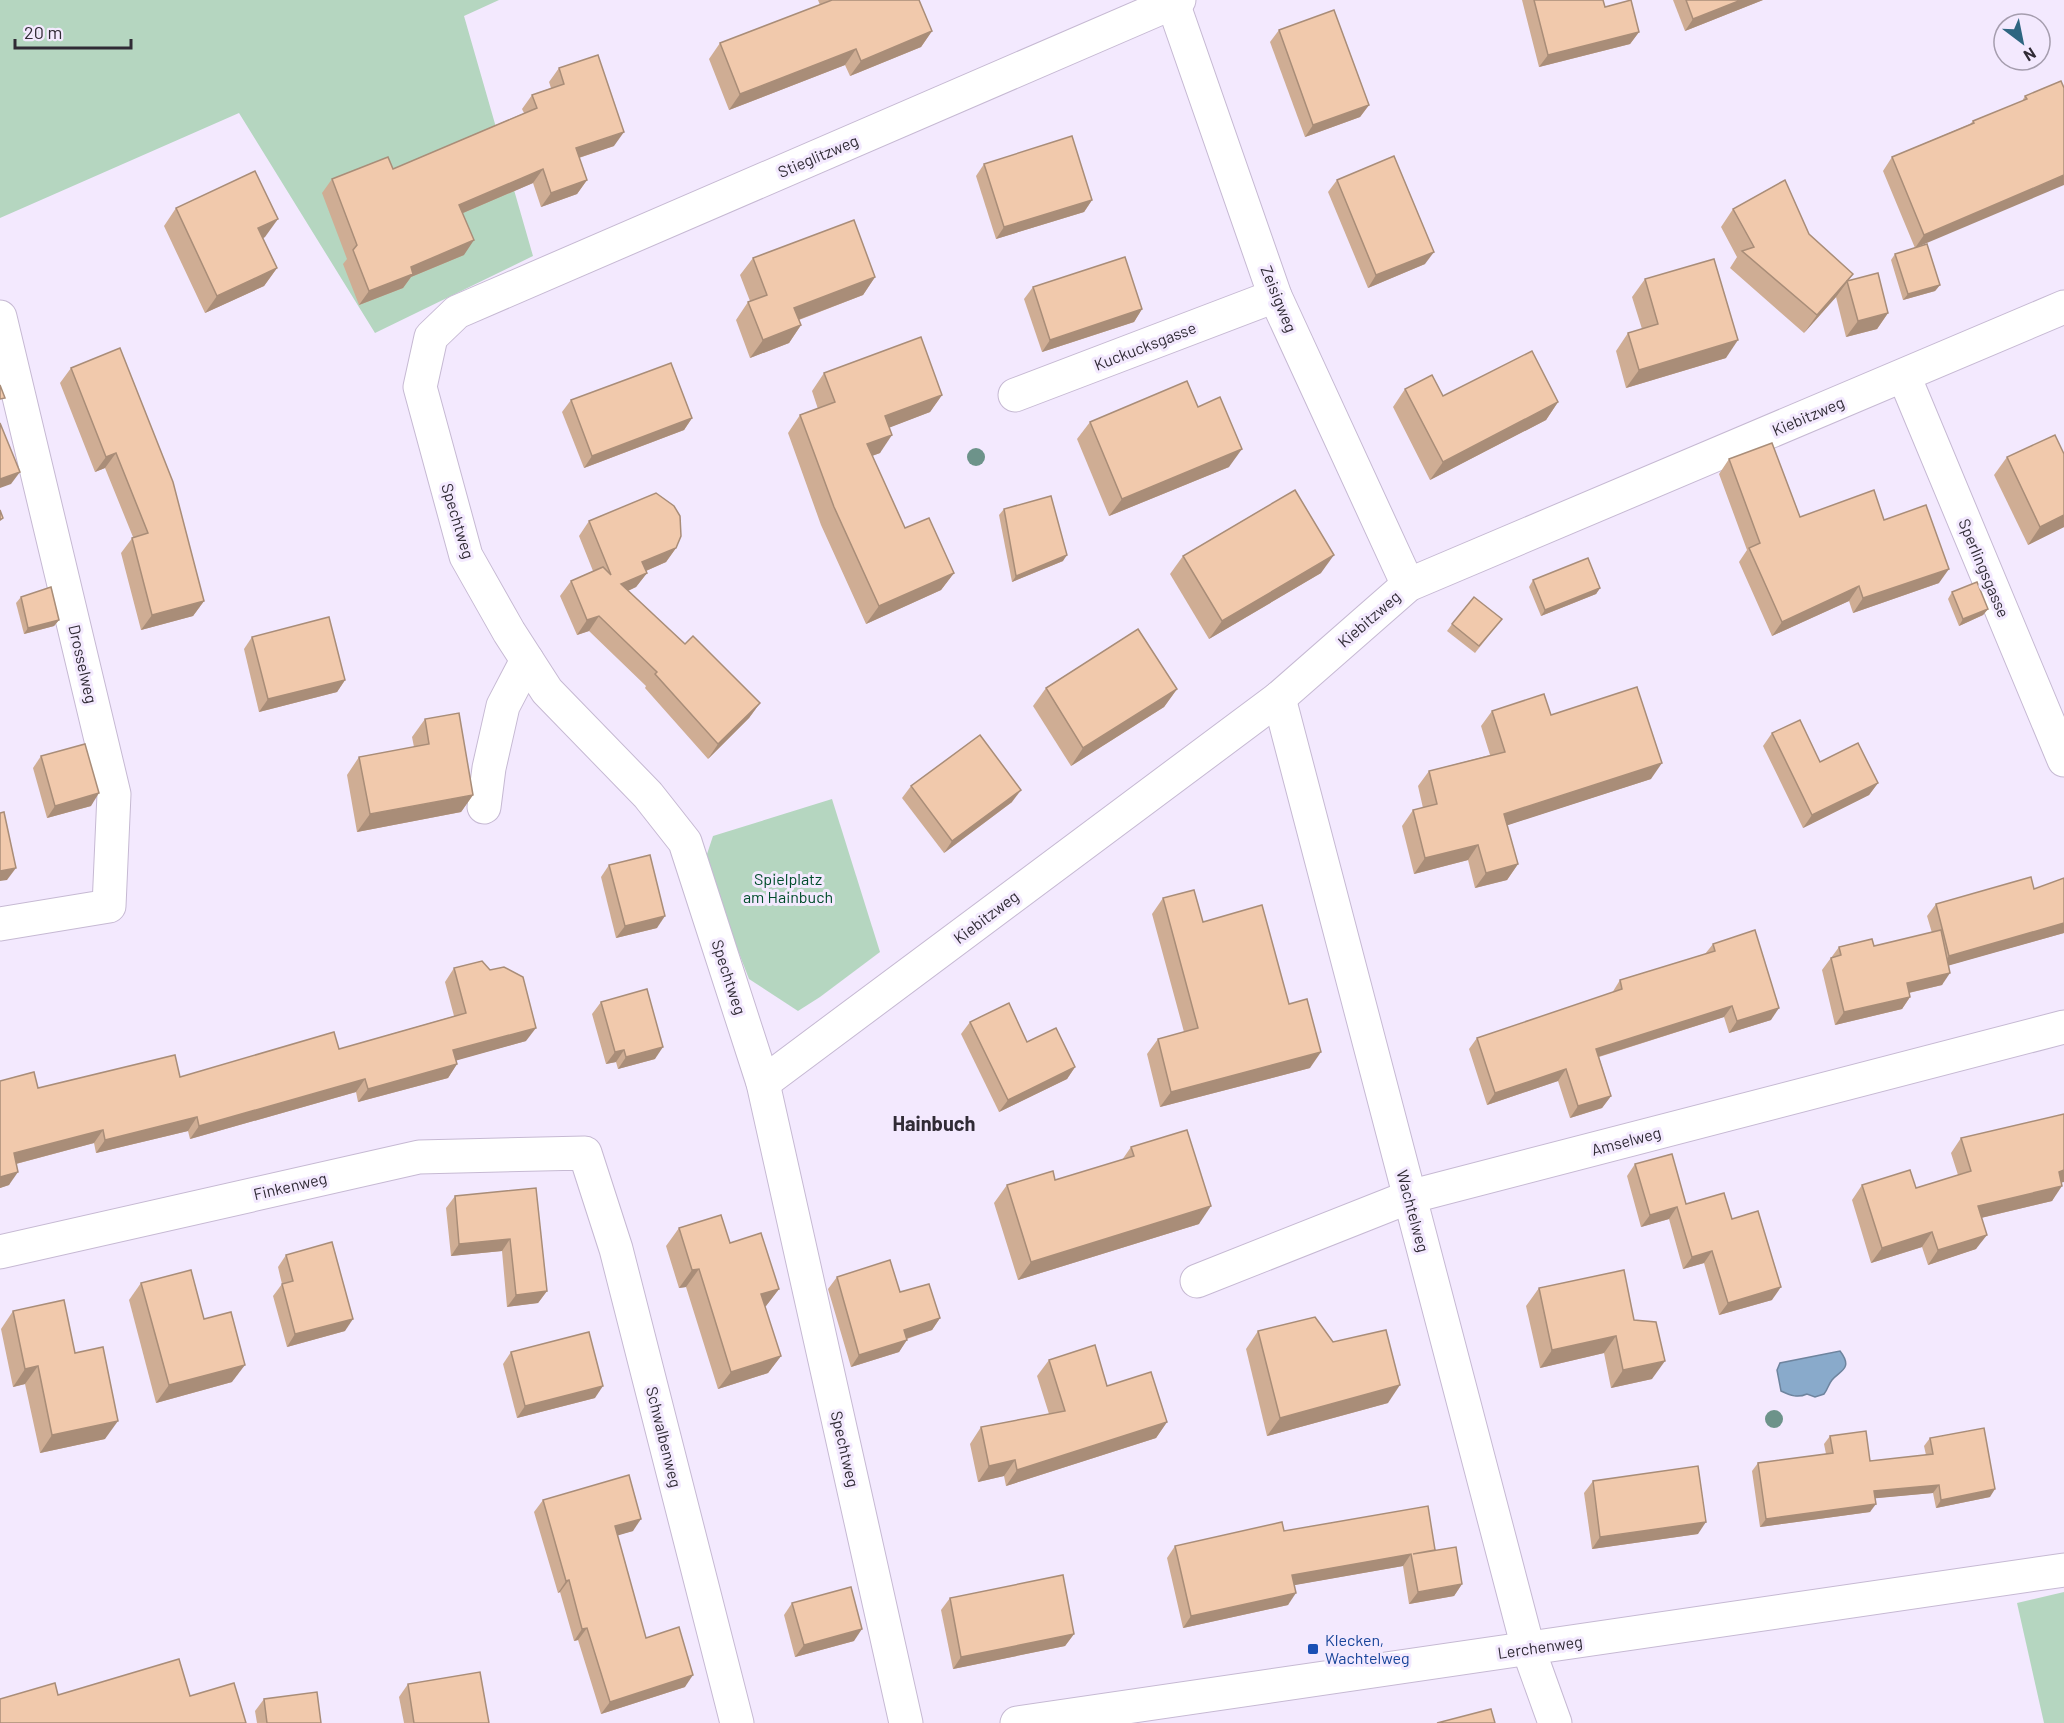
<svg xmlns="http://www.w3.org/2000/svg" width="2064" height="1723" font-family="Barlow,sans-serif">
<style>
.green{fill:#b5d6c0}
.water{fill:#89aacb;stroke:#6e849e;stroke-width:1.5}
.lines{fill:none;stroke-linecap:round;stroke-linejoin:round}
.minor-casing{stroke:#c6b9d3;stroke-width:35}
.minor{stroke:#fff;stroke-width:33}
.tree{fill:#6d938a}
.wall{fill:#cfad94}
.shaded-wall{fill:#a98d78}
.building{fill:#f1c9ac;stroke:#a98d78;stroke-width:1.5}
.transit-dot{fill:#1a4fb4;stroke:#f3e9fe;stroke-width:2}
.labels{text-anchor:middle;stroke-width:6;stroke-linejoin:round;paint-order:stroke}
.street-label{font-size:16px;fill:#302b35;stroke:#f3e9fe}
.park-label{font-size:16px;fill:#004d2b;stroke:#f3e9fe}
.transit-label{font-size:16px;fill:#164399;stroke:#f3e9fe;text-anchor:start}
.quarter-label{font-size:20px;font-weight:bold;fill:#302b35;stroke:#f3e9fe}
</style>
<rect width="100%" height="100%" fill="#f3e9fe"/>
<!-- green -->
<g class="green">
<path d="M 0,0 L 499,0 L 464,16 L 533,256 L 375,333 L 239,113 L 0,218 Z"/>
<path d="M 832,799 L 880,952 L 820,997 L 798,1011 L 749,979 L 704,863 L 713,836 Z"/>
<path d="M 2064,1592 L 2064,1723 L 2044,1723 L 2017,1603 Z"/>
</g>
<!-- water -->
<path class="water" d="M 1840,1351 C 1854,1369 1839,1371 1832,1380 C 1828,1385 1828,1389 1824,1394 L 1815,1397 L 1807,1394 C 1798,1398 1791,1396 1781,1391 L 1777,1370 L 1780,1363 Z"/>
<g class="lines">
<!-- minor casing -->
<g class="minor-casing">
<g id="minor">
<path d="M 1173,3 L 1275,296 L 1408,585"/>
<path d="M 0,317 L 114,794 L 109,906 L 0,924"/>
<path d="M 1904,376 L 2064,760"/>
<path d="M 1015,395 L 1275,296"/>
<path d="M 1279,698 L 1528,1648 L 1555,1723"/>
<path d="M 484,807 L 489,768 L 503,706 L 527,660"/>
<path d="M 763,1083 L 1279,698 L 1408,585 L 2064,307"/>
<path d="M 0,1252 L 419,1157 L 585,1153 L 616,1249 L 737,1723"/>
<path d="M 1197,1281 L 1409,1197 L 2064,1027"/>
<path d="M 906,1723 L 763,1083 L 685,842 L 648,795 L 547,691 L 509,632 L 466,556 L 420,387 L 431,337 L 457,312 L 1179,0"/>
<path d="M 1017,1723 L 2064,1570"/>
</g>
</g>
<!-- minor -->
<use href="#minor" class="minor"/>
</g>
<!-- trees -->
<g class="tree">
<circle cx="976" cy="457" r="9"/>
<circle cx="1774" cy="1419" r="9"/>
</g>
<!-- wall -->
<g class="wall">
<path d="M 818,0 L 919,0 L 932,31 L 921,47 L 850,76 L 845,65 L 729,110 L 709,59 L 720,43 L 820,5 Z"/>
<path d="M 1522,0 L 1603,0 L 1605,7 L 1639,32 L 1630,44 L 1539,67 Z"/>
<path d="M 1673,0 L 1763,0 L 1685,31 Z"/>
<path d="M 1279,30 L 1369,105 L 1360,117 L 1305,137 L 1270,42 Z"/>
<path d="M 559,68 L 614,146 L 579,158 L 587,180 L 577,194 L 541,207 L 533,183 L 463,213 L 464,255 L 411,277 L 403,288 L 359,305 L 343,264 L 347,259 L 322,193 L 332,179 L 393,169 L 524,113 L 522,109 L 532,95 L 551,88 L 549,82 Z"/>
<path d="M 2061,81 L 1918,247 L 1940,285 L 1935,291 L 1903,300 L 1891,260 L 1895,254 L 1915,248 L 1883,171 L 1892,157 L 1970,124 L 1973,121 L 2022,101 L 2025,96 Z"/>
<path d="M 984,164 L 1092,200 L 1084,212 L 996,239 L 976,176 Z"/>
<path d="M 1337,180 L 1425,264 L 1368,288 L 1328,192 Z"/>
<path d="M 176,208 L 265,237 L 263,238 L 277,268 L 264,286 L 205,313 L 164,226 Z"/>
<path d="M 1733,209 L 1809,234 L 1853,274 L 1848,280 L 1888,313 L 1877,329 L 1846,337 L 1836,297 L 1804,333 L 1730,268 L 1737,257 L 1721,227 Z"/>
<path d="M 753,258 L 875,277 L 863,295 L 799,320 L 801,325 L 789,343 L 750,358 L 736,320 L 748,302 L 750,301 L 740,275 Z"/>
<path d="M 1645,279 L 1726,358 L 1626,388 L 1616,351 L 1628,333 L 1642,329 L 1632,297 Z"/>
<path d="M 1033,287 L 1142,309 L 1134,322 L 1042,352 L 1024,299 Z"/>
<path d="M 71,368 L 204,601 L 193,616 L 141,630 L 121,553 L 133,537 L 105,468 L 95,472 L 60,383 Z"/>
<path d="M 824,373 L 942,395 L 930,412 L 890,427 L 880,453 L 872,456 L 905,528 L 954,573 L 941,590 L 866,624 L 821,525 L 788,433 L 800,415 L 818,409 L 812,391 Z"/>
<path d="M 1405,389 L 1443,396 L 1558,402 L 1546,420 L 1430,480 L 1393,407 Z"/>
<path d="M 571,400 L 692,418 L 684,430 L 584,468 L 562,412 Z"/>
<path d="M 1198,407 L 1229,467 L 1109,516 L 1077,439 L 1090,422 Z"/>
<path d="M 2064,454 L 2064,527 L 2028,545 L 1994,475 L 2007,457 Z"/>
<path d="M 1729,459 L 1800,517 L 1884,520 L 1939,583 L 1853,613 L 1849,601 L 1772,636 L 1739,562 L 1747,550 L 1719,474 Z"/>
<path d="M 1004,509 L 1063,561 L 1012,582 L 999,515 Z"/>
<path d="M 589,521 L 676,548 L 666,562 L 646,571 L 647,573 L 636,587 L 628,591 L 685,644 L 760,703 L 749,718 L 708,759 L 645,688 L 646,686 L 589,631 L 577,635 L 560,596 L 571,581 L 593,571 L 579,536 Z"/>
<path d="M 1183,556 L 1321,573 L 1209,639 L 1170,574 Z"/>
<path d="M 1533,580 L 1600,588 L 1596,594 L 1541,616 L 1529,587 Z"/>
<path d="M 1952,592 L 1988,609 L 1983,615 L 1959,626 L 1948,599 Z"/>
<path d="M 21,597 L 59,620 L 54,626 L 24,634 L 16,603 Z"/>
<path d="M 1502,619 L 1475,653 L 1447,631 L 1452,624 Z"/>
<path d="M 252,637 L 345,680 L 337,692 L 259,712 L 244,649 Z"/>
<path d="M 1046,688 L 1177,689 L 1164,707 L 1071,766 L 1033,706 Z"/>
<path d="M 1492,711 L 1551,715 L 1651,779 L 1507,825 L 1518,864 L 1507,880 L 1475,888 L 1468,860 L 1414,874 L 1402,826 L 1413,810 L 1423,808 L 1418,786 L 1429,771 L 1490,755 L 1481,726 Z"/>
<path d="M 425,719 L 473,795 L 461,812 L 357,832 L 347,775 L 359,757 L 414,747 L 412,737 Z"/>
<path d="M 1772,733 L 1820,762 L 1878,783 L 1869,795 L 1803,828 L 1763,746 Z"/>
<path d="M 41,756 L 91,806 L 47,818 L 33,768 Z"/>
<path d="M 911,786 L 1012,802 L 944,853 L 902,798 Z"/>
<path d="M 609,865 L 657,928 L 616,938 L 601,877 Z"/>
<path d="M 2064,878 L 2064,933 L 1949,965 L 1942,985 L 1909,993 L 1910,997 L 1902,1009 L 1835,1025 L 1822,970 L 1839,947 L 1874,946 L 1932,933 L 1927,916 L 1936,904 L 2034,889 Z"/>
<path d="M 1163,898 L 1203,922 L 1289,1004 L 1310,1068 L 1160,1107 L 1147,1054 L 1158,1039 L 1184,1032 L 1152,914 Z"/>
<path d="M 1713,944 L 1771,1020 L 1729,1033 L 1724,1017 L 1599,1057 L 1611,1096 L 1602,1108 L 1570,1118 L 1558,1081 L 1487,1105 L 1469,1049 L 1477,1038 L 1612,993 L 1620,980 L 1705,954 Z"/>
<path d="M 454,968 L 526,1041 L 456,1060 L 457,1064 L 448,1078 L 358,1102 L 356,1092 L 190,1139 L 188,1131 L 96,1153 L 94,1143 L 16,1164 L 9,1185 L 0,1188 L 0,1081 L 38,1088 L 180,1077 L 339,1049 L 454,1016 L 445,982 Z"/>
<path d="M 601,1002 L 655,1059 L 618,1069 L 616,1062 L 606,1064 L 592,1014 Z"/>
<path d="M 970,1022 L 1027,1042 L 1075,1067 L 1067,1079 L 999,1112 L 961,1034 Z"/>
<path d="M 1961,1138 L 2062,1183 L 2052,1201 L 1981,1218 L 1976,1249 L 1928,1265 L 1922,1247 L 1871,1263 L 1852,1200 L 1862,1185 L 1916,1188 L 1958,1175 L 1951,1153 Z"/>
<path d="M 1131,1147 L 1199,1224 L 1018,1280 L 994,1203 L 1007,1185 L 1055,1180 L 1122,1160 Z"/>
<path d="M 1635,1164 L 1686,1204 L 1732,1219 L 1772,1300 L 1719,1315 L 1704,1263 L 1683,1269 L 1669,1219 L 1641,1227 L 1627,1176 Z"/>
<path d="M 536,1188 L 547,1291 L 538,1303 L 507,1307 L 502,1251 L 451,1256 L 446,1208 L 455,1196 Z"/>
<path d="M 679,1228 L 730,1243 L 779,1289 L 765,1307 L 781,1356 L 768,1373 L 718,1389 L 686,1287 L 679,1288 L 666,1246 Z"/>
<path d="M 286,1255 L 345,1331 L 287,1347 L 273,1296 L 282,1284 L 278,1267 Z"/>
<path d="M 837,1277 L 900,1292 L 940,1318 L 932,1330 L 907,1339 L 899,1352 L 851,1367 L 828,1289 Z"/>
<path d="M 141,1283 L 204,1319 L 232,1382 L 156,1403 L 129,1300 Z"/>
<path d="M 1539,1288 L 1634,1320 L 1652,1379 L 1611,1388 L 1604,1353 L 1540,1368 L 1526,1306 Z"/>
<path d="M 13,1311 L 75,1353 L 105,1439 L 40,1453 L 25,1384 L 13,1387 L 1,1329 Z"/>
<path d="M 1258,1331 L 1333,1342 L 1388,1403 L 1267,1436 L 1246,1349 Z"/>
<path d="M 511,1352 L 595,1398 L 517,1418 L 503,1364 Z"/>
<path d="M 1049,1360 L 1107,1386 L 1167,1422 L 1156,1438 L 1006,1486 L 1004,1476 L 978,1482 L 970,1444 L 981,1427 L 1049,1414 L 1037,1376 Z"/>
<path d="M 1830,1436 L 1870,1461 L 1926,1455 L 1924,1446 L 1930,1438 L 1990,1497 L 1936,1508 L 1933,1493 L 1875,1498 L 1870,1512 L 1760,1527 L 1752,1471 L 1758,1463 L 1826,1454 L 1824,1444 Z"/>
<path d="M 1593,1481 L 1698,1534 L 1592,1549 L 1584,1493 Z"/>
<path d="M 543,1500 L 633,1531 L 617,1535 L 646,1638 L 685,1687 L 601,1714 L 578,1640 L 574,1641 L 560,1592 L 558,1593 L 534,1512 Z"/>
<path d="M 1284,1531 L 1435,1550 L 1462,1584 L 1454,1596 L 1409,1604 L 1403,1566 L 1294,1585 L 1288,1605 L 1183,1628 L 1167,1558 L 1175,1546 Z"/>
<path d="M 950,1598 L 1074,1634 L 1065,1646 L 953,1669 L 941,1610 Z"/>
<path d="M 792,1603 L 854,1641 L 795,1657 L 784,1615 Z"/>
<path d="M 408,1684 L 489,1723 L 404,1723 L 399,1697 Z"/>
<path d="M 264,1699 L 321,1723 L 257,1723 L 255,1711 Z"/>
</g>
<!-- shaded-wall -->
<g class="shaded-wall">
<path d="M 1741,0 L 1763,0 L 1685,31 L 1693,19 Z"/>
<path d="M 932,31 L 921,47 L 850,76 L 861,61 Z"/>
<path d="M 1639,32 L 1630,44 L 1539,67 L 1548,55 Z"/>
<path d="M 856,49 L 845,65 L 729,110 L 740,94 Z"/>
<path d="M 1369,105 L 1360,117 L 1305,137 L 1313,125 Z"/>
<path d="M 624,132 L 614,146 L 566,162 L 576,148 Z"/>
<path d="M 543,169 L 533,183 L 449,219 L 459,205 Z"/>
<path d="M 2064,175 L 2064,185 L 1915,248 L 1924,235 Z"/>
<path d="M 587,180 L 577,194 L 541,207 L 551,193 Z"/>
<path d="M 1092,200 L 1084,212 L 996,239 L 1004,227 Z"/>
<path d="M 278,219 L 265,237 L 246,246 L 258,228 Z"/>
<path d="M 474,240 L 464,255 L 411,277 L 403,288 L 359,305 L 369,291 L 411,267 Z"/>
<path d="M 1434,252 L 1425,264 L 1368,288 L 1376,275 Z"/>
<path d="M 277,268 L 264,286 L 205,313 L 217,296 Z"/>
<path d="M 1853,274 L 1836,297 L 1804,333 L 1817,315 Z"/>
<path d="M 875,277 L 863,295 L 782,326 L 794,308 Z"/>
<path d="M 1940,285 L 1935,291 L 1903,300 L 1908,294 Z"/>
<path d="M 1142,309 L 1134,322 L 1042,352 L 1050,340 Z"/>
<path d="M 1888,313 L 1877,329 L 1846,337 L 1858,321 Z"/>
<path d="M 801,325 L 789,343 L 750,358 L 763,340 Z"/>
<path d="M 1738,340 L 1726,358 L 1626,388 L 1639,370 Z"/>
<path d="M 942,395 L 930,412 L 873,434 L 885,416 Z"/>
<path d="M 1558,402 L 1546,420 L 1430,480 L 1443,462 Z"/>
<path d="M 692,418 L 684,430 L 584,468 L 592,456 Z"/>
<path d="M 892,435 L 880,453 L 855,462 L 867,444 Z"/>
<path d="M 1242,449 L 1229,467 L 1109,516 L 1122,499 Z"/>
<path d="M 116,453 L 105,468 L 95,472 L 106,457 Z"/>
<path d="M 20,472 L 11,484 L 0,488 L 0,479 Z"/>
<path d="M 2064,515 L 2064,527 L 2028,545 L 2040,527 Z"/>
<path d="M 676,548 L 666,562 L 632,577 L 642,562 Z"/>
<path d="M 1067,555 L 1063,561 L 1012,582 L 1016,576 Z"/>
<path d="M 1334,555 L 1321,573 L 1209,639 L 1222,621 Z"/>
<path d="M 1949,569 L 1939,583 L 1853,613 L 1863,598 Z"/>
<path d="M 647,573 L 636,587 L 610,599 L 621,584 Z"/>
<path d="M 954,573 L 941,590 L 866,624 L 879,606 Z"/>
<path d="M 1859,586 L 1849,601 L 1772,636 L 1782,622 Z"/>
<path d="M 1600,588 L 1596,594 L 1541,616 L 1545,610 Z"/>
<path d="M 204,601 L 193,616 L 141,630 L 152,615 Z"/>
<path d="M 1988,609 L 1983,615 L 1959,626 L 1963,619 Z"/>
<path d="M 599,616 L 589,631 L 577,635 L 587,620 Z"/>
<path d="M 59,620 L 54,626 L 24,634 L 28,628 Z"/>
<path d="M 345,680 L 337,692 L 259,712 L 268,699 Z"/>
<path d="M 1177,689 L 1164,707 L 1071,766 L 1083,748 Z"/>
<path d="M 760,703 L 749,718 L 708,759 L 718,744 Z"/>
<path d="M 1662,763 L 1651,779 L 1493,830 L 1504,814 Z"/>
<path d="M 1878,783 L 1869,795 L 1803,828 L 1812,815 Z"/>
<path d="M 1021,790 L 1012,802 L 944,853 L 952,841 Z"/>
<path d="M 99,793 L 91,806 L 47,818 L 55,806 Z"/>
<path d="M 473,795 L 461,812 L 357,832 L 370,814 Z"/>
<path d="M 1478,845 L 1468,860 L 1414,874 L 1425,858 Z"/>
<path d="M 1518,864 L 1507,880 L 1475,888 L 1486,873 Z"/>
<path d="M 16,868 L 7,880 L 0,881 L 0,871 Z"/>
<path d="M 665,916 L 657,928 L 616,938 L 625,926 Z"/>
<path d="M 2064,923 L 2064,933 L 1940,968 L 1949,956 Z"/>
<path d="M 1950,973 L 1942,985 L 1899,995 L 1907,983 Z"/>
<path d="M 1910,997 L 1902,1009 L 1835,1025 L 1844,1012 Z"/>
<path d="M 1732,1006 L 1724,1017 L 1588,1060 L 1596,1049 Z"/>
<path d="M 1779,1008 L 1771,1020 L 1729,1033 L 1737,1021 Z"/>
<path d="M 536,1028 L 526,1041 L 444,1064 L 453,1050 Z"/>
<path d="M 663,1047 L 655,1059 L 618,1069 L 626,1057 Z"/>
<path d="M 624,1050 L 616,1062 L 606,1064 L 615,1052 Z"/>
<path d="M 1321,1052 L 1310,1068 L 1160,1107 L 1171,1092 Z"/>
<path d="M 457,1064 L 448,1078 L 358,1102 L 368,1089 Z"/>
<path d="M 1075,1067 L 1067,1079 L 999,1112 L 1008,1100 Z"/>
<path d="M 1566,1069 L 1558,1081 L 1487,1105 L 1495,1093 Z"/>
<path d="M 365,1079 L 356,1092 L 190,1139 L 199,1126 Z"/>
<path d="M 1611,1096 L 1602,1108 L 1570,1118 L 1578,1106 Z"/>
<path d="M 197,1117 L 188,1131 L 96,1153 L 105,1140 Z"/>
<path d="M 103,1130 L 94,1143 L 4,1167 L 14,1153 Z"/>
<path d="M 2064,1170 L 2064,1182 L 2049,1186 L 2059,1172 Z"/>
<path d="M 18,1172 L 9,1185 L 0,1188 L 0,1177 Z"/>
<path d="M 2062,1186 L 2052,1201 L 1968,1221 L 1978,1206 Z"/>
<path d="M 1211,1206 L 1199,1224 L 1018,1280 L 1031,1262 Z"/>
<path d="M 1677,1207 L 1669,1219 L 1641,1227 L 1650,1215 Z"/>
<path d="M 1932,1232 L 1922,1247 L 1871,1263 L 1882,1248 Z"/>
<path d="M 1987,1235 L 1976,1249 L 1928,1265 L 1938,1250 Z"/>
<path d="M 510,1239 L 502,1251 L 451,1256 L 459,1244 Z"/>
<path d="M 1712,1251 L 1704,1263 L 1683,1269 L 1692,1257 Z"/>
<path d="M 699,1269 L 686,1287 L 679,1288 L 692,1270 Z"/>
<path d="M 1781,1287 L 1772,1300 L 1719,1315 L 1728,1303 Z"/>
<path d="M 779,1289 L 766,1306 L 749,1312 L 761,1294 Z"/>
<path d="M 547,1291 L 538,1303 L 507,1307 L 516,1295 Z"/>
<path d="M 940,1318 L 932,1330 L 896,1342 L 904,1330 Z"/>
<path d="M 353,1319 L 345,1331 L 287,1347 L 295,1334 Z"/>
<path d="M 1616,1336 L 1604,1353 L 1540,1368 L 1552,1350 Z"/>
<path d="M 907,1340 L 899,1352 L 851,1367 L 859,1355 Z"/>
<path d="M 781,1356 L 768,1373 L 718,1389 L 731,1372 Z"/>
<path d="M 1665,1361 L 1652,1379 L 1611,1388 L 1623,1370 Z"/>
<path d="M 245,1365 L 232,1382 L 156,1403 L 169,1385 Z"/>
<path d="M 38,1366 L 25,1384 L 13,1387 L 25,1369 Z"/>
<path d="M 1400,1385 L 1388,1403 L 1267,1436 L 1280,1418 Z"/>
<path d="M 603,1386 L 595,1398 L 517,1418 L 525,1406 Z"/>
<path d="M 118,1421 L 105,1439 L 40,1453 L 52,1435 Z"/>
<path d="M 1167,1422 L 1156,1438 L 1006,1486 L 1017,1470 Z"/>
<path d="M 1015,1460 L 1004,1476 L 978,1482 L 989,1466 Z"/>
<path d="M 1939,1485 L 1933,1493 L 1868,1499 L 1874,1491 Z"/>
<path d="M 1995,1489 L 1990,1497 L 1936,1508 L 1941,1500 Z"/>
<path d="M 1876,1504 L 1870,1512 L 1760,1527 L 1766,1519 Z"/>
<path d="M 641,1519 L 633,1531 L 606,1539 L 615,1526 Z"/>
<path d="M 1706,1522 L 1698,1534 L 1592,1549 L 1600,1537 Z"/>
<path d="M 1411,1554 L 1403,1566 L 1284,1587 L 1292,1575 Z"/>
<path d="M 569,1580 L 560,1592 L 558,1593 L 566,1581 Z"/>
<path d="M 1462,1584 L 1454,1596 L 1409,1604 L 1418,1592 Z"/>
<path d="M 1296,1593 L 1288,1605 L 1183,1628 L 1191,1616 Z"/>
<path d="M 587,1628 L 578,1640 L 574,1641 L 582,1629 Z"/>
<path d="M 862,1629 L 854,1641 L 795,1657 L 804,1645 Z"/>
<path d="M 1074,1634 L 1065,1646 L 953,1669 L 961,1657 Z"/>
<path d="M 693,1675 L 685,1687 L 601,1714 L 610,1702 Z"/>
</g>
<!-- building -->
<g class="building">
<path d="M 832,0 L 919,0 L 932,31 L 861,61 L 856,49 L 740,94 L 720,43 Z"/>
<path d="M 1534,0 L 1603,0 L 1605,7 L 1631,0 L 1639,32 L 1548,55 Z"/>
<path d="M 1686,0 L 1741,0 L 1693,19 Z"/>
<path d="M 1334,10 L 1369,105 L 1313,125 L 1279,30 Z"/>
<path d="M 598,55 L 624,132 L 576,148 L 587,180 L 551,193 L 543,169 L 459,205 L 474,240 L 411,267 L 413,274 L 369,291 L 353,250 L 357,245 L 332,179 L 388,157 L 393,169 L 537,108 L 532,95 L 564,84 L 559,68 Z"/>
<path d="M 2061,81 L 2064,88 L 2064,175 L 1924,235 L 1892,157 L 1974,123 L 1973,121 L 2027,99 L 2025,96 Z"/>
<path d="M 1072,136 L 1092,200 L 1004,227 L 984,164 Z"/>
<path d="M 1394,156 L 1434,252 L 1376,275 L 1337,180 Z"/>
<path d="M 255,171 L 278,219 L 258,228 L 277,268 L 217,296 L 176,208 Z"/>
<path d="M 1785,180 L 1809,234 L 1853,274 L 1817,315 L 1742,251 L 1754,247 L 1733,209 Z"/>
<path d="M 854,220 L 875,277 L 794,308 L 801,325 L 763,340 L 748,302 L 767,295 L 753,258 Z"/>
<path d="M 1927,244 L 1940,285 L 1908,294 L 1895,254 Z"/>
<path d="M 1125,257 L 1142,309 L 1050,340 L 1033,287 Z"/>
<path d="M 1714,259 L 1738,340 L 1639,370 L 1628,333 L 1658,324 L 1645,279 Z"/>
<path d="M 1878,273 L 1888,313 L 1858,321 L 1847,281 Z"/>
<path d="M 921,337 L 942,395 L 885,416 L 892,435 L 867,444 L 905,528 L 929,518 L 954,573 L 879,606 L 834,507 L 800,415 L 835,402 L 824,373 Z"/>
<path d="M 120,348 L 173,482 L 204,601 L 152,615 L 132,538 L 148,533 L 116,453 L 106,457 L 71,368 Z"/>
<path d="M 1532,351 L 1558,402 L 1443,462 L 1405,389 L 1432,375 L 1443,396 Z"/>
<path d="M 671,363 L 692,418 L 592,456 L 571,400 Z"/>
<path d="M 1187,381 L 1198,407 L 1220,397 L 1242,449 L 1122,499 L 1090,422 Z"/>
<path d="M 0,385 L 5,398 L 0,399 Z"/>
<path d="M 0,423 L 20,472 L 0,479 Z"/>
<path d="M 2055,435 L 2064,454 L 2064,515 L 2040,527 L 2007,457 Z"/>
<path d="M 1772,443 L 1800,517 L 1874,490 L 1884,520 L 1926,505 L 1949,569 L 1863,598 L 1859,586 L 1782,622 L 1749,548 L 1760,543 L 1729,459 Z"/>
<path d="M 1295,490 L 1334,555 L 1222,621 L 1183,556 Z"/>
<path d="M 656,493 L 674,506 L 680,516 L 681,536 L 676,548 L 642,562 L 647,573 L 621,584 L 685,644 L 693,636 L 760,703 L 718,744 L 655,674 L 657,672 L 599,616 L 587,620 L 571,581 L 603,567 L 611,575 L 589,521 Z"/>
<path d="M 1051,496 L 1067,555 L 1016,576 L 1004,509 Z"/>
<path d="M 0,510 L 3,518 L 0,520 Z"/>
<path d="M 1588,558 L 1600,588 L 1545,610 L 1533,580 Z"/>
<path d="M 1977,582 L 1988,609 L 1963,619 L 1952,592 Z"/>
<path d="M 51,587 L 59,620 L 28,628 L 21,597 Z"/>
<path d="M 1474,597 L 1502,619 L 1479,646 L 1452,624 Z"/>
<path d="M 329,617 L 345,680 L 268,699 L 252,637 Z"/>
<path d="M 1138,629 L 1177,689 L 1083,748 L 1046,688 Z"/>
<path d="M 1637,687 L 1662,763 L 1504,814 L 1518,864 L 1486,873 L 1478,845 L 1425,858 L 1413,810 L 1437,804 L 1429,771 L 1505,752 L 1492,711 L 1544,694 L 1551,715 Z"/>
<path d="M 459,713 L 473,795 L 370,814 L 359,757 L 429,744 L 425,719 Z"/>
<path d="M 1800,720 L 1820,762 L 1858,743 L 1878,783 L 1812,815 L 1772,733 Z"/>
<path d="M 980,735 L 1021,790 L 952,841 L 911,786 Z"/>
<path d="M 85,744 L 99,793 L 55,806 L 41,756 Z"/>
<path d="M 4,812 L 16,868 L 0,871 L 0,813 Z"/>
<path d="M 650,855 L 665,916 L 625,926 L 609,865 Z"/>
<path d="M 2031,877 L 2034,889 L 2064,878 L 2064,923 L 1949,956 L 1936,904 Z"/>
<path d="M 1194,890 L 1203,922 L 1262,905 L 1289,1004 L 1307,999 L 1321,1052 L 1171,1092 L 1158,1039 L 1198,1028 L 1163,898 Z"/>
<path d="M 1755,930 L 1779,1008 L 1737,1021 L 1732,1006 L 1596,1049 L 1611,1096 L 1578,1106 L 1566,1069 L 1495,1093 L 1477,1038 L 1622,989 L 1620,980 L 1715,951 L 1713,944 Z"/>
<path d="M 1941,930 L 1950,973 L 1907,983 L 1910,997 L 1844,1012 L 1831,958 L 1841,955 L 1839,947 L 1872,939 L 1874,946 Z"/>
<path d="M 482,961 L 490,970 L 504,967 L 523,977 L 536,1028 L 453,1050 L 457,1064 L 368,1089 L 365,1079 L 199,1126 L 197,1117 L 105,1140 L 103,1130 L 14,1153 L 18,1172 L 0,1177 L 0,1081 L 34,1072 L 38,1088 L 175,1055 L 180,1077 L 334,1032 L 339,1049 L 466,1013 L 454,968 Z"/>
<path d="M 647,989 L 663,1047 L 626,1057 L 624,1050 L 615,1052 L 601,1002 Z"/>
<path d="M 1009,1003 L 1027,1042 L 1056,1028 L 1075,1067 L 1008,1100 L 970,1022 Z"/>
<path d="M 2064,1114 L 2064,1170 L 2059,1172 L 2062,1186 L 1978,1206 L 1987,1235 L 1938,1250 L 1932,1232 L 1882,1248 L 1862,1185 L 1910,1170 L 1916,1188 L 1971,1171 L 1961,1138 Z"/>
<path d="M 1187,1130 L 1211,1206 L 1031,1262 L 1007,1185 L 1053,1171 L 1055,1180 L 1134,1156 L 1131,1147 Z"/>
<path d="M 1672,1154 L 1686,1204 L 1724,1193 L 1732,1219 L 1758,1211 L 1781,1287 L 1728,1303 L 1712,1251 L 1692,1257 L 1677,1207 L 1650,1215 L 1635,1164 Z"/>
<path d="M 536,1188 L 547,1291 L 516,1295 L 510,1239 L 459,1244 L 455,1196 Z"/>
<path d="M 721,1215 L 730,1243 L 761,1233 L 779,1289 L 761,1294 L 781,1356 L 731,1372 L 699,1269 L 692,1270 L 679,1228 Z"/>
<path d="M 332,1242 L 353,1319 L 295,1334 L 282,1284 L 293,1281 L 286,1255 Z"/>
<path d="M 890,1260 L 900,1292 L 929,1284 L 940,1318 L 904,1330 L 907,1340 L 859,1355 L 837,1277 Z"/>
<path d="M 191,1270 L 204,1319 L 231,1312 L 245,1365 L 169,1385 L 141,1283 Z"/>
<path d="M 1624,1270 L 1634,1320 L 1656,1322 L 1665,1361 L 1623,1370 L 1616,1336 L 1552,1350 L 1539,1288 Z"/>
<path d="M 64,1300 L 75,1353 L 103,1347 L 118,1421 L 52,1435 L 38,1366 L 25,1369 L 13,1311 Z"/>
<path d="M 1315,1317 L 1333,1342 L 1386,1330 L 1400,1385 L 1280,1418 L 1258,1331 Z"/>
<path d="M 589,1332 L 603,1386 L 525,1406 L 511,1352 Z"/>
<path d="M 1095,1345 L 1107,1386 L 1151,1372 L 1167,1422 L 1017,1470 L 1015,1460 L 989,1466 L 981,1427 L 1065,1411 L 1049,1360 Z"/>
<path d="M 1984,1428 L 1995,1489 L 1941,1500 L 1939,1485 L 1874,1491 L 1876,1504 L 1766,1519 L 1758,1463 L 1833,1453 L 1830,1436 L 1866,1431 L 1870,1461 L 1933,1454 L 1930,1438 Z"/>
<path d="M 1698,1466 L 1706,1522 L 1600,1537 L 1593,1481 Z"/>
<path d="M 629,1475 L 641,1519 L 615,1526 L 646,1638 L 679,1627 L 693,1675 L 610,1702 L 587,1628 L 582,1629 L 569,1580 L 566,1581 L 543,1500 Z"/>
<path d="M 1428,1506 L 1435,1550 L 1413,1554 L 1456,1547 L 1462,1584 L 1418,1592 L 1411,1554 L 1292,1575 L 1296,1593 L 1191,1616 L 1175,1546 L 1282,1522 L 1284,1531 Z"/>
<path d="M 1063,1575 L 1074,1634 L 961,1657 L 950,1598 Z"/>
<path d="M 851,1587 L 862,1629 L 804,1645 L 792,1603 Z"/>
<path d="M 179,1659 L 190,1696 L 234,1683 L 246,1723 L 0,1723 L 0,1699 L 55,1683 L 58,1695 Z"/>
<path d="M 480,1672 L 489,1723 L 414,1723 L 408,1684 Z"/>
<path d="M 317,1692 L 321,1723 L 267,1723 L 264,1699 Z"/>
<path d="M 1491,1709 L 1495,1723 L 1437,1723 Z"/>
</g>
<!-- markers -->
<rect class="transit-dot" x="1307" y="1643" width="12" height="12" rx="3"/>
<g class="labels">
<!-- street labels -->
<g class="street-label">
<text transform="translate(818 156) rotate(-23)" y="6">Stieglitzweg</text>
<text transform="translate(1279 299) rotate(68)" y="6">Zeisigweg</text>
<text transform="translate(1145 346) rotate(-21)" y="6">Kuckucksgasse</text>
<text transform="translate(1808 416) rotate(-23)" y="6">Kiebitzweg</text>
<text transform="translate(458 521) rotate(73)" y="6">Spechtweg</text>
<text transform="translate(1984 568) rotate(67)" y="6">Sperlingsgasse</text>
<text transform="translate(1369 619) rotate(-41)" y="6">Kiebitzweg</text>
<text transform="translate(83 664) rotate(77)" y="6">Drosselweg</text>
<text transform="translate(986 917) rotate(-37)" y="6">Kiebitzweg</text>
<text transform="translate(729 977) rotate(72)" y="6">Spechtweg</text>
<text transform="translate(1626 1141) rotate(-15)" y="6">Amselweg</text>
<text transform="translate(290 1186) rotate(-13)" y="6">Finkenweg</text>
<text transform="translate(1413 1211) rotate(75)" y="6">Wachtelweg</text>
<text transform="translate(664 1437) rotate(76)" y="6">Schwalbenweg</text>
<text transform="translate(845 1449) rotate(77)" y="6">Spechtweg</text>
<text transform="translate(1540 1647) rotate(-8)" y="6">Lerchenweg</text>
</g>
<!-- park labels -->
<g class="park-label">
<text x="788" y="885">Spielplatz<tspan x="788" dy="18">am Hainbuch</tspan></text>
</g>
<!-- transit labels -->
<g class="transit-label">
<text x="1325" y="1646">Klecken,<tspan x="1325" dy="18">Wachtelweg</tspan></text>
</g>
<!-- quarter labels -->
<g class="quarter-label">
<text x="934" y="1131">Hainbuch</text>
</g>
</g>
<!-- north arrow -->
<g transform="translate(2022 42) rotate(148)"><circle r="28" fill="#f3e9fe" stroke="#a59dae" stroke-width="1.5"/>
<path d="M0-4.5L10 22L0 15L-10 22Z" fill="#2e6681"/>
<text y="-9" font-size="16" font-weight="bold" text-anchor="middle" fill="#302b35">N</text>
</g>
<!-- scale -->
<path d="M15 39v9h116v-9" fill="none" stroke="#302b35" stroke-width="3"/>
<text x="24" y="39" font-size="18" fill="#302b35" stroke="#f3e9fe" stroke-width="4.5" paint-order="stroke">20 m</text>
</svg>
